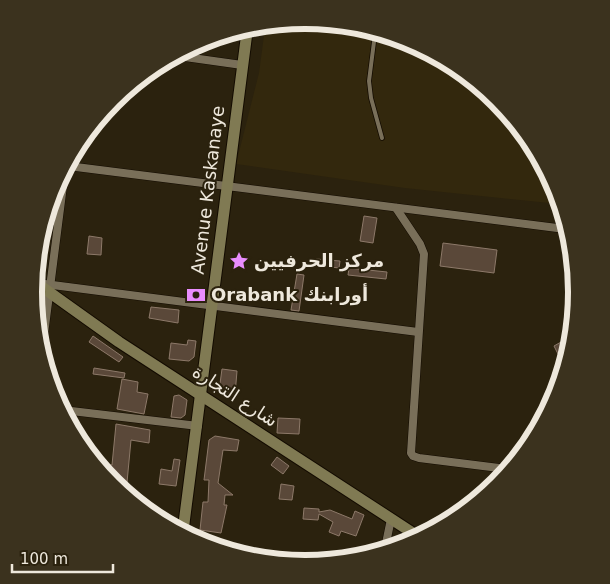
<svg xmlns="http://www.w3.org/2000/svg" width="610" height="584" font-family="'DejaVu Sans',Cairo,sans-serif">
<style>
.built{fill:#33280d}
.building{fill:#5a4839;stroke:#8d7969}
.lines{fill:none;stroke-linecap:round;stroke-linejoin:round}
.lane-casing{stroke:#130b00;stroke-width:5.5}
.street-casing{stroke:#130b00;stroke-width:9}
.secondary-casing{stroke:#130b00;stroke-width:13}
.lane{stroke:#796f59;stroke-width:4}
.street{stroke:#796f59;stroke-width:8}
.secondary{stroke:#807a53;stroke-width:11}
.labels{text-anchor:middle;stroke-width:4;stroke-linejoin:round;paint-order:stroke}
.street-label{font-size:18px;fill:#eee8dc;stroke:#2b220e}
.poi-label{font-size:18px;font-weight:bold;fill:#eee8dc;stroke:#2b220e;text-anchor:start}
.rim{fill:none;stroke:#eee8dc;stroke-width:6}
</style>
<rect width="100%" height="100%" fill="#2b220e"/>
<!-- built -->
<path class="built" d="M 305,20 L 409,41 L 498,100 L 556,188 L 559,204 L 405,188 L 236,164 L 259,73 L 265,28 Z"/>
<!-- building -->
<g class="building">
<path d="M 364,216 L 377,218 L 373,243 L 360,241 Z"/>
<path d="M 89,236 L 102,238 L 101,255 L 87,254 Z"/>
<path d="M 443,243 L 497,250 L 494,273 L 440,266 Z"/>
<path d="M 316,259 L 340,261 L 339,268 L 315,265 Z"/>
<path d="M 349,268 L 387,272 L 386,279 L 348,275 Z"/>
<path d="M 297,274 L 304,275 L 299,311 L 291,310 Z"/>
<path d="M 151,307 L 179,310 L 178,323 L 149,318 Z"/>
<path d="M 93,336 L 123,357 L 119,362 L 89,342 Z"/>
<path d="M 568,338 L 564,356 L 560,358 L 554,346 Z"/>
<path d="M 188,340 L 196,341 L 194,357 L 189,361 L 169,359 L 171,343 L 187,345 Z"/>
<path d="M 94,368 L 125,373 L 124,378 L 93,374 Z"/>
<path d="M 222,369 L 237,371 L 235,395 L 229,395 L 228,397 L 219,391 Z"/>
<path d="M 122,379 L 138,382 L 137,392 L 148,394 L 144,414 L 117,409 Z"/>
<path d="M 179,395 L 187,400 L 185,415 L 181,418 L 171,417 L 174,396 Z"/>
<path d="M 278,418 L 300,419 L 299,434 L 277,433 Z"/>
<path d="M 116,424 L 150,430 L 149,443 L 131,440 L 126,493 L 112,484 L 99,464 L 112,465 Z"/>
<path d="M 215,436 L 239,440 L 237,451 L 223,450 L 218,483 L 233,495 L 225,495 L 224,505 L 227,505 L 221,533 L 200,530 L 203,502 L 208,502 L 209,480 L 204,480 L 209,440 Z"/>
<path d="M 277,457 L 289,466 L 283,474 L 271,465 Z"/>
<path d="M 174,459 L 180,460 L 176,486 L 159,484 L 161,469 L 172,471 Z"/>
<path d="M 281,484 L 294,486 L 292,500 L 279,499 Z"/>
<path d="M 304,508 L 319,509 L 319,512 L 330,510 L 352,519 L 355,511 L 364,515 L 356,536 L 341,531 L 339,536 L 329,532 L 333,522 L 319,514 L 318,520 L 303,519 Z"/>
</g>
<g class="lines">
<!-- lane casing -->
<g class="lane-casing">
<path id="lane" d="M 375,34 L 369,81 L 371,98 L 382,138"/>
</g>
<!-- street casing -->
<g class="street-casing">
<g id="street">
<path d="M 178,56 L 242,65"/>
<path d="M 68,166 L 565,229"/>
<path d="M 396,208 L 420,244 L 424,254 L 411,453 L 413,456 L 419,458 L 507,469"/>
<path d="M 37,283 L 418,332"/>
<path d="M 43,342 L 65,170"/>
<path d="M 63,410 L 198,426"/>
<path d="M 385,548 L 391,519"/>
</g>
</g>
<!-- secondary casing -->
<g class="secondary-casing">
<g id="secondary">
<path d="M 35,282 L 119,342 L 419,537"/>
<path d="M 183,531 L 247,32"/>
</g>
</g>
<!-- lane -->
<use href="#lane" class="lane"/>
<!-- street -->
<use href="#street" class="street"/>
<!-- secondary -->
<use href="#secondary" class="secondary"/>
</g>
<!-- icons -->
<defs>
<g id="sight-bare" transform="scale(1.5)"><path d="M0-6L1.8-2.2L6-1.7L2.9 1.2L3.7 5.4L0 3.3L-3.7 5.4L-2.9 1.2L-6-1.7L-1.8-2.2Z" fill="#e98dfe" stroke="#2b220e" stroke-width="2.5" paint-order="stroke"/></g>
<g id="bank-bare" transform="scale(1.5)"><path d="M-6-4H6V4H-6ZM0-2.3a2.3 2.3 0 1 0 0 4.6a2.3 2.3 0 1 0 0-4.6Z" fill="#e98dfe" stroke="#2b220e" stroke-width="2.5" paint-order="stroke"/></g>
</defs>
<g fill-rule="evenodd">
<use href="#sight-bare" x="239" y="261"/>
<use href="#bank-bare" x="196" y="295"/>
</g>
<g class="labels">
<!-- street labels -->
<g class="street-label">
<text transform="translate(208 190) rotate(-83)" y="6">Avenue Kaskanaye</text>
<text transform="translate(235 396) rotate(33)" y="6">شارع التجارة</text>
</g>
<!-- poi labels -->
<g class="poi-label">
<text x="254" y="267">مركز الحرفيين</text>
<text x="211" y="301">Orabank أورابنك</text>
</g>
</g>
<!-- crop -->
<path d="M0 0H610V584H0ZM42 292a263 263 0 1 1 526 0a263 263 0 1 1-526 0Z" fill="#3b321e" fill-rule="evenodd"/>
<path class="rim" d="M42 292a263 263 0 1 1 526 0a263 263 0 1 1-526 0Z"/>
<!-- scale -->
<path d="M12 564v8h101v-8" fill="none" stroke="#eee8dc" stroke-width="2.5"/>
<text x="20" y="564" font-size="15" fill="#eee8dc" stroke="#2b220e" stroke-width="4" paint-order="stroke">100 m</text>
</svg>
